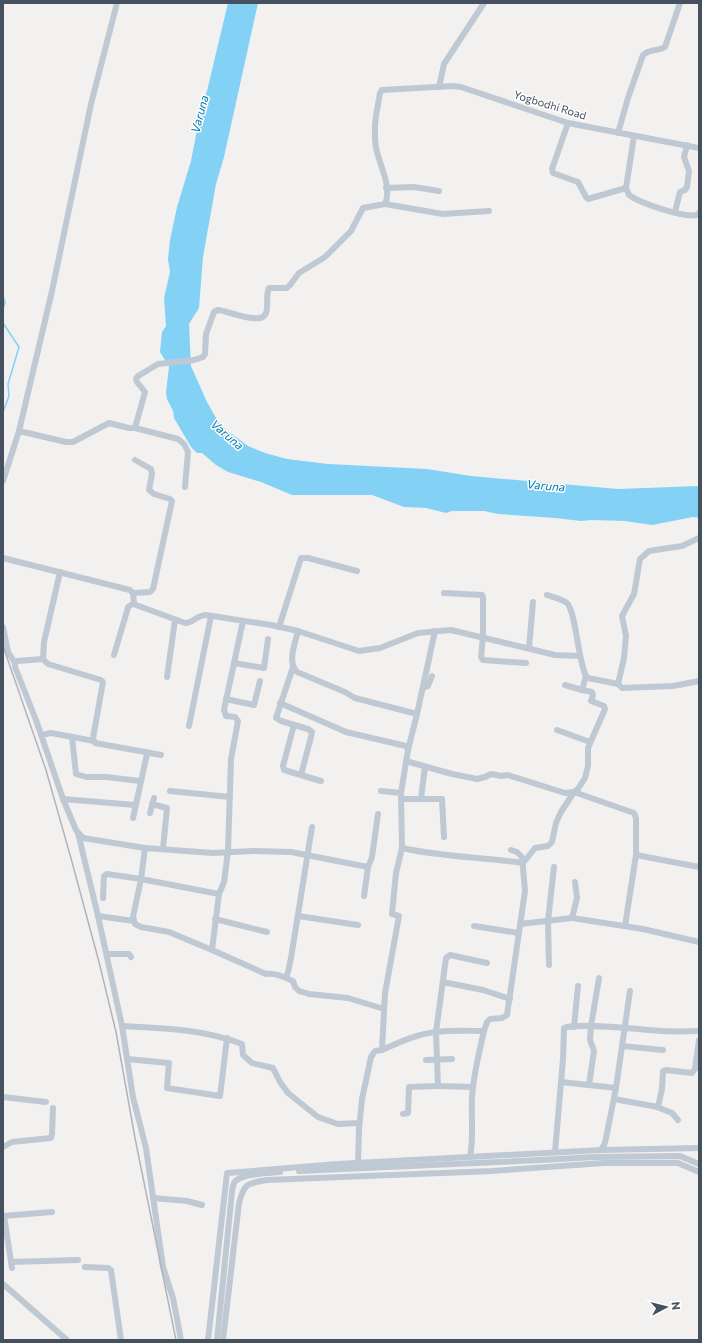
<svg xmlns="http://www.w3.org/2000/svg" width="702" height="1343" font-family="Commissioner,sans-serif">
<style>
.water{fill:#83d2f6}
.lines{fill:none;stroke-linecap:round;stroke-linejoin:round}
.stream{stroke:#83d2f6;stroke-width:1.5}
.minor{stroke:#bfc9d3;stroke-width:6}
.rail{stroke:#b1b4bb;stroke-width:1.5}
.labels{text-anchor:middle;stroke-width:3;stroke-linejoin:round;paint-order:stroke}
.street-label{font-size:11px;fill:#465160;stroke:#fff}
.water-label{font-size:12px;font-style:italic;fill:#017ab1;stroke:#fff}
</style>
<rect width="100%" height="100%" fill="#f3f0f0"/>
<!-- water -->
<path class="water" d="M 228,3 L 258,3 L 224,157 L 216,184 L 203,257 L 199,308 L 189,324 L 191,366 L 207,402 L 220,425 L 248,446 L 265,453 L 287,459 L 328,464 L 427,469 L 471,476 L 618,489 L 699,486 L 699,518 L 693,517 L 652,525 L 625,521 L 591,520 L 581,521 L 555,518 L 498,514 L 484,511 L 452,511 L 446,513 L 426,508 L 404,507 L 372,495 L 292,495 L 261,482 L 228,472 L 216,465 L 202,453 L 197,453 L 191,447 L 174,418 L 173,411 L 167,399 L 166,392 L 169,367 L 160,352 L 162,332 L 166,326 L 164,298 L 170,272 L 168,259 L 170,240 L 177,207 L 191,161 L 202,104 L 207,91 Z"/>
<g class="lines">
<!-- stream -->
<g class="stream">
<path d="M 3,295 L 5,303 L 3,309"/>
<path d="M 3,323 L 19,347 L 8,384 L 9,396 L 3,412"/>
</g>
<!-- minor -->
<g class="minor">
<path d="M 439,87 L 444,64 L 484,3"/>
<path d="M 568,123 L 552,169 L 553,173 L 578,182 L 586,197 L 588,199 L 626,188"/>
<path d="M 618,133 L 628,98 L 643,55 C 649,49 659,51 665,47 L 680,3"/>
<path d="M 634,136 L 626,188 L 629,195 C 640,203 683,218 697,215 L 699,213"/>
<path d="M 386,188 L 414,187 L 439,191"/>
<path d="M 385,204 L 443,214 L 489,211"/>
<path d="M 675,212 L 680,192 L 685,190 L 687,187 L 689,171 L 684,157 L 687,145"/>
<path d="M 135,428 L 178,439 L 184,444 L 188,452 L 185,487"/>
<path d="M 19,431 L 66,442 L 73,442 L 109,423 L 129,428 L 135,428 L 145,392 L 137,382 L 136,379 L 138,376 L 158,364 L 194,360 L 203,357 L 205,354 L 206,334 L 214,312 L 218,310 C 228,311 262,326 266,313 C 269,305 265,296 269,288 L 287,288 L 290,285 L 299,273 L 325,257 L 351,231 L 363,208 L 385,204 C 392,188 381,168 377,152 C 375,146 375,139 375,133 C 374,120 378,106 380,93 L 382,90 L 453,86 L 461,87 L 568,123 L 699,148"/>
<path d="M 3,481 L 19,431 L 52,291 L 91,104 L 117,3"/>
<path d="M 699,538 L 682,546 L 649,551 L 640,559 L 634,594 L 622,616 L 626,636 L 624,658 L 618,684 L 622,688 L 673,686 L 699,681"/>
<path d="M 3,558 L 130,590 L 133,593 L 134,603 L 136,605 L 185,623 C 193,623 197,615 206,615 L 271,625 L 298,631 L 359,651 L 380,648 L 418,633 L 451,630 L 555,655 L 580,656"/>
<path d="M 60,572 L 44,642 L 43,659 L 48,664 L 101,680 L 103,682 L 93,738 L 95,743 L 145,752 L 147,754 L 133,818"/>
<path d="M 133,593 L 150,592 L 153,589 L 172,501 L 170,499 L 154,494 L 149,490 L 152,474 L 151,469 L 135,460"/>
<path d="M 444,593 L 482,595 L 483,597 L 483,637 L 481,657 L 483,660 L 526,663"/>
<path d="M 547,595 C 553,597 562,599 567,603 C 576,612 578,661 586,676 L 588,678 L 618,684"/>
<path d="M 243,621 L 224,710 L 226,716 L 235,717 L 238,721 L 231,759 L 228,851 L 224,882 L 219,894 L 212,950 L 266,974 C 276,973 284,977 293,981 L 295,987 L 299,991 L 309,994 L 348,998 L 384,1009"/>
<path d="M 3,627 L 8,652 L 15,663"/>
<path d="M 279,627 L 301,558 L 308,558 L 357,571"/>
<path d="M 298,631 C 295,644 287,662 297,672 L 345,692 L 355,698 L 417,714"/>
<path d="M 529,648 L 533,602"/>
<path d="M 114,655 L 127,611 L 128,607 L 134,603"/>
<path d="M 43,659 L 17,661 L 15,663 L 15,667 L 36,720 L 63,799 L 76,830 L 83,838 L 145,848 L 213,853 L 253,851 L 291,852 L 368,867 L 372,857 L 378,814"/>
<path d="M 234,663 L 264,668 L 268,639"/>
<path d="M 293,667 L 276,718 L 281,721 L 308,729 L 312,732 L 311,737 L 301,775"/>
<path d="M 167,677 L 175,620"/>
<path d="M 565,685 L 582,690 L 586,676"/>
<path d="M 423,688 L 428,686 L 432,676"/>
<path d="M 226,699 L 254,705 L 260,681"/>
<path d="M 280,703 L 346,732 L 406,746 L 408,750 L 401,793 L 402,848 L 396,873 L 392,914 L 399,916 L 385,993 L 382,1050 L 375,1051 L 371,1057 L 362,1099 L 359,1129 L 358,1163"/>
<path d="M 294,725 L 283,766 L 284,770 L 321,781"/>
<path d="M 189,726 L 211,616"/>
<path d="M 557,730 L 590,742"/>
<path d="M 41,735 L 51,733 L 94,741"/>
<path d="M 72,737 L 76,774 L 86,777 L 106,777 L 140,781"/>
<path d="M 408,750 L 417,714 L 435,631"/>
<path d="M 145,752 L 161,755"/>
<path d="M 406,761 L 452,774 L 477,779 L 485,777 L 491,774 L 501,776 L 508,775 L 565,793 L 574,792 L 578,789 L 585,778 L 588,766 L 588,748 L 605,709 L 604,706 L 591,701 L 593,695 L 592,692 L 582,690"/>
<path d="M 170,791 L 230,797"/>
<path d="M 381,791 L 401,793"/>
<path d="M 421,798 L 425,767"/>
<path d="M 63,799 L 135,805"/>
<path d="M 401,799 L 442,799 L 444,837"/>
<path d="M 152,804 L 167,808 L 163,849"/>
<path d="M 150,813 L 154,798"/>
<path d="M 78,833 L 98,916 L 122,1026 L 133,1097 L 146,1148 L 163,1267 L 173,1298 L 181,1340"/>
<path d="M 145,848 L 141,879 L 219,894"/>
<path d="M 402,848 C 441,857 483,857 523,863 L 535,848 L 548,846 L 552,842 L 556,823 L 561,812 L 574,792 L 634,813 L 636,818 L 636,855"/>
<path d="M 364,896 L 368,867"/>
<path d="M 103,898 L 104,876 L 107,874 L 141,879 L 133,917 L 135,924 L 141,927 L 169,932 L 212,950"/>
<path d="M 98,916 L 134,921"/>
<path d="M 298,916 L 358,925"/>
<path d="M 572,918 L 643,929 L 699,942"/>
<path d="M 215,919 L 267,932"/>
<path d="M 520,924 L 572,918 L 577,898 L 575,882"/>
<path d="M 474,926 L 519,933"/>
<path d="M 625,926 L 636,855 L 699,867"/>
<path d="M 107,954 L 129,954 L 131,957"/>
<path d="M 549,965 L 548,921 L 554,867"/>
<path d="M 286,977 L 288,972 L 291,958 L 312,827"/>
<path d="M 443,982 L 483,990 L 510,999"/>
<path d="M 122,1026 C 162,1028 204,1029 242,1044 L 243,1055 L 252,1063 L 273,1068 L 280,1082 L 288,1093 L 318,1117 L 338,1124 L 359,1123"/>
<path d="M 574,1027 L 578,986"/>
<path d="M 622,1046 L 663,1050"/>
<path d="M 382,1050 C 400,1042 417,1034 436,1032 C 452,1030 468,1031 484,1031 L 487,1022 L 490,1019 L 502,1018 L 507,1015 L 525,891 L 522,857 L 517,852 L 511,850"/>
<path d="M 127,1059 L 169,1063 L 167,1088 L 220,1096 L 227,1038"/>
<path d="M 426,1060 L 452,1059"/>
<path d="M 561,1082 L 616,1088"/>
<path d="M 589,1085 L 594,1051 L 590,1040 L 591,1026 L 599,978"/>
<path d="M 473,1087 L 438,1086 L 436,1032 L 446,958 L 450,955 L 487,963"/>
<path d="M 3,1097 L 46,1102"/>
<path d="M 614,1099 L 658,1107 L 662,1089 L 663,1071 L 666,1070 L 692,1073 L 695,1069 L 699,1040"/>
<path d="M 657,1107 L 672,1113 L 678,1120"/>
<path d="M 403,1114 L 408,1113 L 409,1087 L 438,1086"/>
<path d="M 3,1147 L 12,1142 L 51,1138 L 52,1134 L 53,1108"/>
<path d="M 601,1150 L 699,1148"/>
<path d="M 555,1152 L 563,1059 L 564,1028 C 579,1022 642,1030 662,1031 C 674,1032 687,1031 699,1031"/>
<path d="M 470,1157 C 474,1137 471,1118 472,1098 C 473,1076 479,1053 484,1031"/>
<path d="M 299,1171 L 541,1160 L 595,1157 L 680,1156 L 699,1164"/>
<path d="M 153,1198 L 187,1201 L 202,1205"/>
<path d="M 3,1216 L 52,1212"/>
<path d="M 4,1216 L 12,1268"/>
<path d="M 11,1262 L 78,1260"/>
<path d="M 85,1267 L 108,1268 L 111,1270 L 121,1340"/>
<path d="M 3,1284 L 67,1340"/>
<path d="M 208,1340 L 227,1173 L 338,1164 L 601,1150 L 605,1143 L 616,1088 L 630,991"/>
<path d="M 217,1340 L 232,1192 C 232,1190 233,1186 234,1183 C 239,1173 270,1173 280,1172"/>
<path d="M 223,1340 L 239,1203 C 244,1183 248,1183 267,1180 L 492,1171 L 604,1163 L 678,1163 L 699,1172"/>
</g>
<!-- rail -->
<path class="rail" d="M 3,646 L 46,770 L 72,862 L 99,962 L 116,1032 L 135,1138 L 176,1340"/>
</g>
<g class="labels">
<!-- street labels -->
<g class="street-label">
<text transform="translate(550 105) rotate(17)" y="4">Yogbodhi Road</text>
</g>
<!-- water labels -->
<g class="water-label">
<text transform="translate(200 114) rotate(-75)" y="4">Varuna</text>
<text transform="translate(227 435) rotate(41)" y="4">Varuna</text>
<text transform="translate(546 486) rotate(5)" y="4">Varuna</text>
</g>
</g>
<!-- border -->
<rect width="702" height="1343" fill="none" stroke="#465160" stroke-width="8"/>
<!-- north arrow -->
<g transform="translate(666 1307) rotate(83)" stroke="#ffffff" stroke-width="3" paint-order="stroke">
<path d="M0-3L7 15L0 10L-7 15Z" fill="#465160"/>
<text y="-6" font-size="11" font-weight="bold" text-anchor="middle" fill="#465160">N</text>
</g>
</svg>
